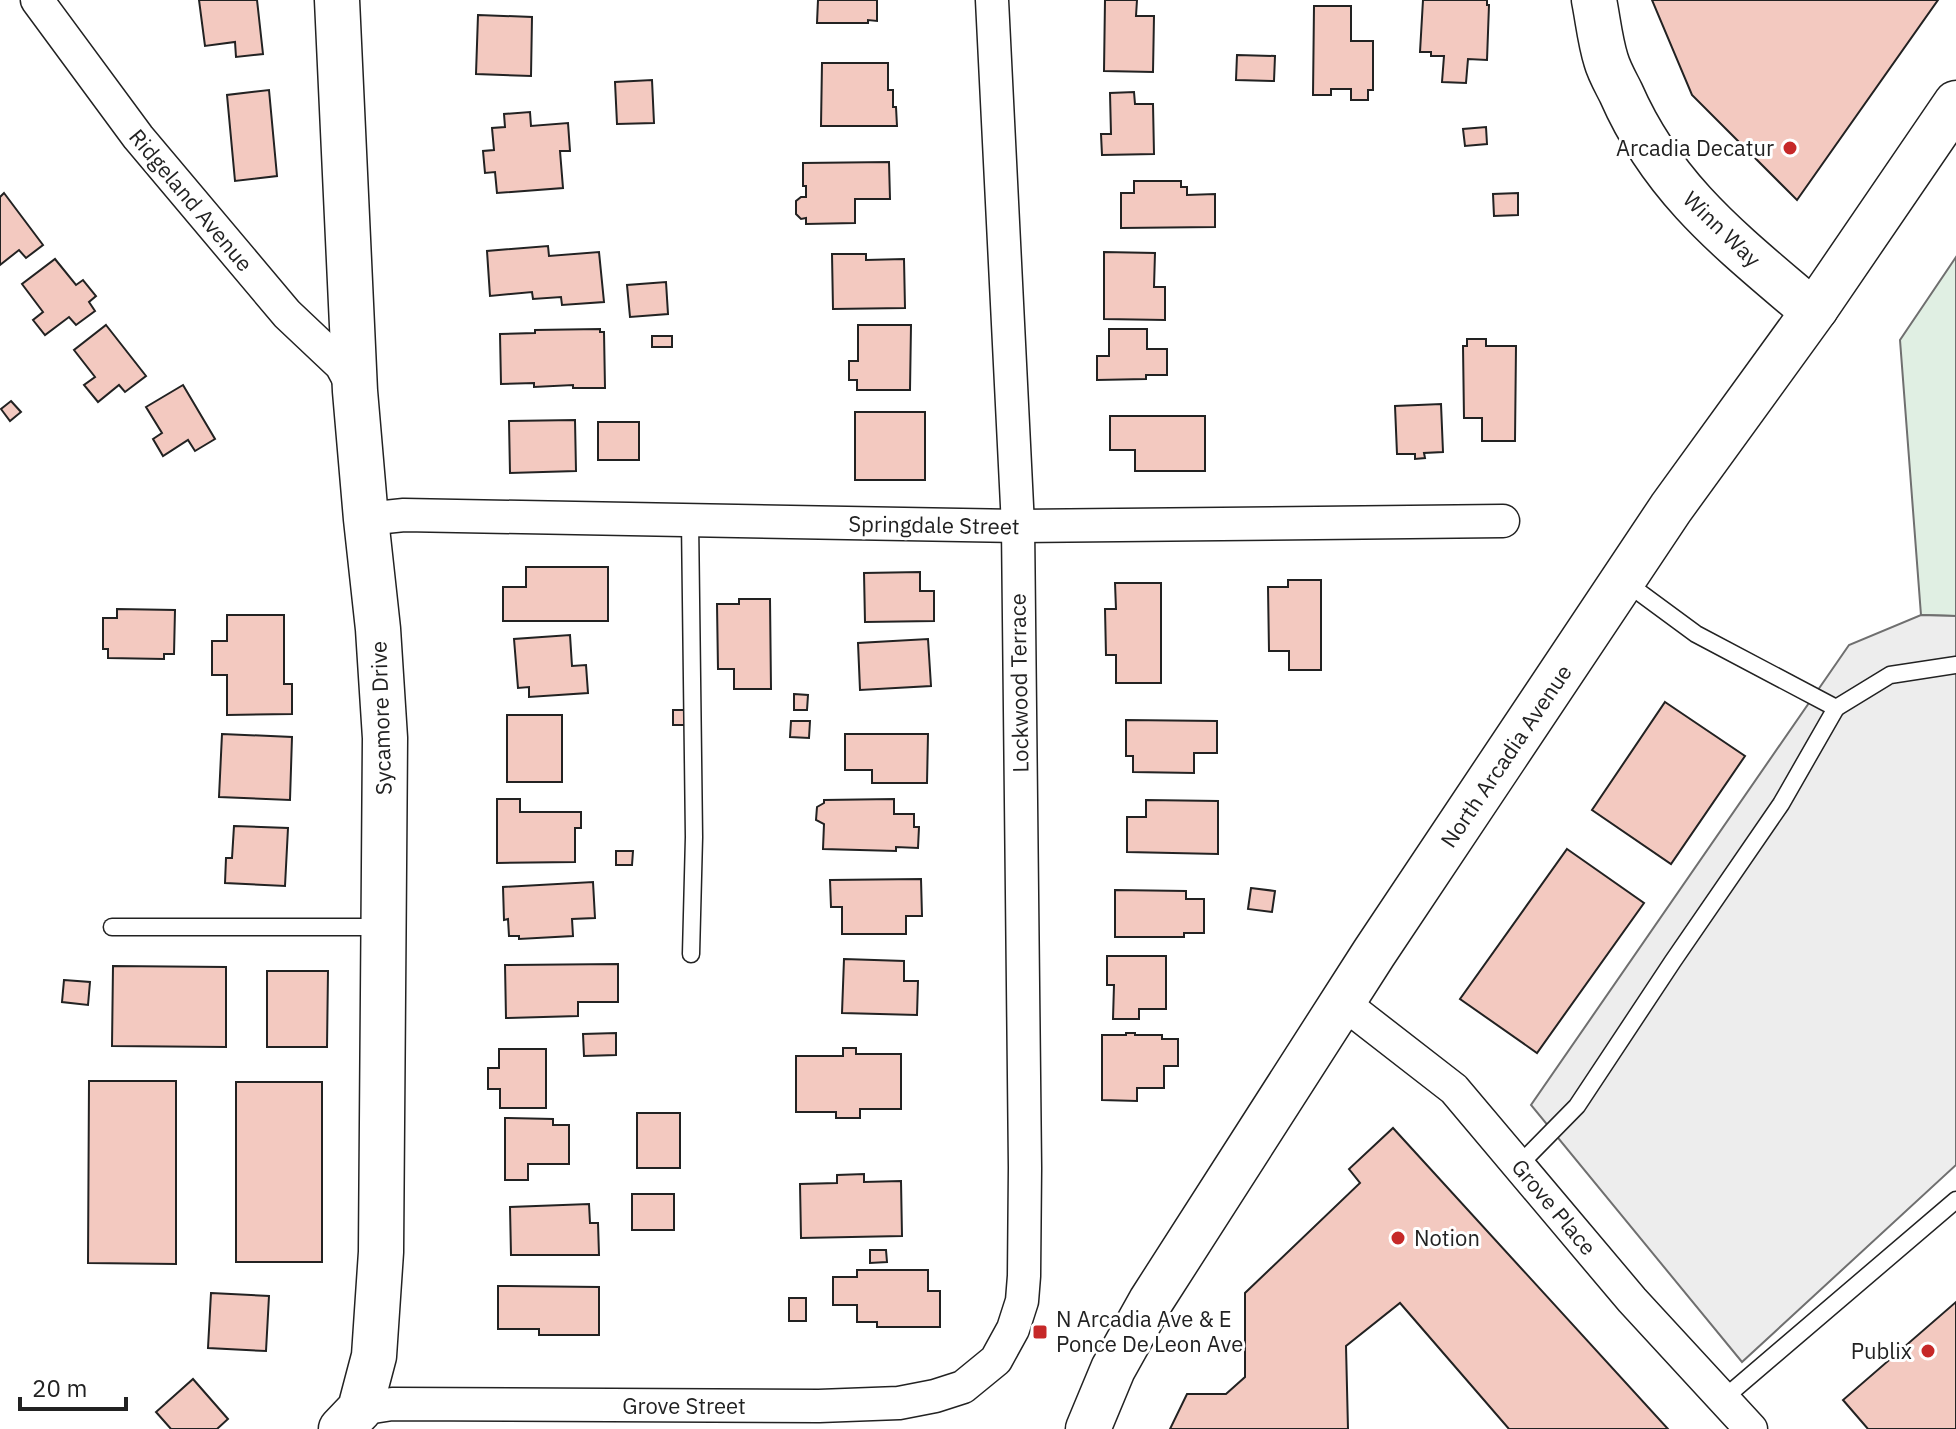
<svg xmlns="http://www.w3.org/2000/svg" width="1956" height="1429" font-family="'IBM Plex Sans',sans-serif">
<style>
.green{fill:#e0efe3;stroke:#6f6f6f;stroke-width:2}
.parking{fill:#ededed;stroke:#6f6f6f;stroke-width:2}
.building{fill:#f3c9c0;stroke:#222;stroke-width:2}
.lines{fill:none;stroke-linecap:round;stroke-linejoin:round}
.lane-casing{stroke:#222;stroke-width:19}
.street-casing{stroke:#222;stroke-width:35}
.secondary-casing{stroke:#222;stroke-width:47}
.lane{stroke:#fff;stroke-width:16}
.street{stroke:#fff;stroke-width:32}
.secondary{stroke:#fff;stroke-width:44}
.poi-dot{fill:#c62828;stroke:#fff;stroke-width:3}
.labels{text-anchor:middle;stroke-width:6;stroke-linejoin:round;paint-order:stroke}
.poi-label{font-size:22px;fill:#222;stroke:#fff;text-anchor:end}
.street-label{font-size:22px;fill:#222;stroke:#fff}
</style>
<rect width="100%" height="100%" fill="#fff"/>
<!-- green -->
<path class="green" d="M 1956,257 L 1956,616 L 1921,615 L 1900,340 Z"/>
<!-- parking -->
<path class="parking" d="M 1921,615 L 1956,616 L 1956,1165 L 1742,1362 L 1531,1105 L 1849,645 Z"/>
<!-- building -->
<g class="building">
<path d="M 199,0 L 257,0 L 263,54 L 236,57 L 235,42 L 205,46 Z"/>
<path d="M 818,0 L 877,0 L 877,21 L 868,20 L 868,23 L 817,23 Z"/>
<path d="M 1105,0 L 1137,0 L 1136,16 L 1154,16 L 1153,72 L 1104,71 Z"/>
<path d="M 1423,0 L 1487,0 L 1487,5 L 1489,5 L 1487,60 L 1468,59 L 1466,83 L 1442,82 L 1444,56 L 1431,56 L 1431,52 L 1420,52 Z"/>
<path d="M 1652,0 L 1938,0 L 1797,200 L 1692,95 Z"/>
<path d="M 1314,6 L 1351,6 L 1351,41 L 1373,41 L 1373,90 L 1368,90 L 1368,100 L 1351,100 L 1351,89 L 1331,89 L 1331,95 L 1313,95 Z"/>
<path d="M 478,15 L 532,17 L 531,76 L 476,74 Z"/>
<path d="M 1237,55 L 1275,56 L 1274,81 L 1236,80 Z"/>
<path d="M 822,63 L 888,63 L 888,90 L 893,90 L 893,107 L 896,107 L 897,126 L 821,126 Z"/>
<path d="M 652,80 L 654,123 L 617,124 L 615,82 Z"/>
<path d="M 269,90 L 277,176 L 235,181 L 227,95 Z"/>
<path d="M 1134,92 L 1135,104 L 1153,104 L 1154,154 L 1102,155 L 1101,134 L 1111,134 L 1110,93 Z"/>
<path d="M 530,112 L 531,126 L 568,123 L 570,151 L 560,151 L 563,188 L 497,193 L 495,172 L 485,173 L 483,151 L 494,150 L 492,128 L 505,127 L 504,114 Z"/>
<path d="M 1486,127 L 1487,144 L 1465,146 L 1463,129 Z"/>
<path d="M 889,162 L 890,199 L 855,199 L 855,223 L 806,224 L 806,218 L 801,219 L 796,214 L 796,201 L 801,197 L 806,197 L 806,186 L 803,186 L 803,163 Z"/>
<path d="M 1134,181 L 1181,181 L 1181,187 L 1187,187 L 1187,195 L 1215,194 L 1215,227 L 1121,228 L 1121,193 L 1134,193 Z"/>
<path d="M 4,193 L 43,245 L 26,258 L 19,250 L 0,265 L 0,197 Z"/>
<path d="M 1518,193 L 1518,215 L 1494,216 L 1493,194 Z"/>
<path d="M 548,246 L 549,256 L 599,252 L 604,302 L 562,305 L 561,297 L 533,299 L 532,292 L 490,296 L 487,251 Z"/>
<path d="M 1104,252 L 1155,253 L 1154,287 L 1165,287 L 1165,320 L 1104,319 Z"/>
<path d="M 832,254 L 866,254 L 866,260 L 904,259 L 905,308 L 833,309 Z"/>
<path d="M 55,259 L 76,285 L 83,280 L 96,296 L 89,302 L 95,311 L 76,325 L 69,317 L 45,335 L 33,320 L 43,312 L 22,284 Z"/>
<path d="M 666,282 L 668,314 L 630,317 L 627,285 Z"/>
<path d="M 106,325 L 146,376 L 125,392 L 119,385 L 98,402 L 84,385 L 95,377 L 74,350 Z"/>
<path d="M 858,325 L 911,325 L 910,390 L 857,390 L 857,380 L 849,380 L 849,361 L 858,361 Z"/>
<path d="M 600,329 L 600,332 L 604,332 L 605,388 L 573,388 L 573,385 L 534,387 L 534,383 L 501,384 L 500,334 L 535,333 L 535,330 Z"/>
<path d="M 1109,329 L 1147,329 L 1147,349 L 1167,349 L 1167,375 L 1146,375 L 1146,379 L 1097,380 L 1097,356 L 1109,356 Z"/>
<rect x="652" y="336" width="20" height="11"/>
<path d="M 1467,339 L 1486,339 L 1486,346 L 1516,346 L 1515,441 L 1482,441 L 1482,418 L 1464,418 L 1463,346 L 1467,346 Z"/>
<path d="M 183,385 L 215,439 L 195,451 L 188,440 L 163,456 L 153,439 L 162,433 L 146,407 Z"/>
<path d="M 11,401 L 21,412 L 10,421 L 1,409 Z"/>
<path d="M 1441,404 L 1443,452 L 1424,453 L 1425,458 L 1415,459 L 1415,454 L 1397,454 L 1395,406 Z"/>
<rect x="855" y="412" width="70" height="68"/>
<path d="M 1110,416 L 1205,416 L 1205,471 L 1135,471 L 1135,450 L 1110,450 Z"/>
<path d="M 575,420 L 576,471 L 510,473 L 509,421 Z"/>
<rect x="598" y="422" width="41" height="38"/>
<path d="M 526,567 L 608,567 L 608,621 L 503,621 L 503,587 L 526,587 Z"/>
<path d="M 920,572 L 920,591 L 934,591 L 934,621 L 865,622 L 864,573 Z"/>
<path d="M 1288,580 L 1321,580 L 1321,670 L 1289,670 L 1289,651 L 1269,651 L 1268,587 L 1288,587 Z"/>
<path d="M 1115,583 L 1161,583 L 1161,683 L 1116,683 L 1116,655 L 1106,655 L 1105,609 L 1116,609 Z"/>
<path d="M 739,599 L 770,599 L 771,689 L 734,689 L 734,669 L 718,669 L 717,604 L 739,604 Z"/>
<path d="M 117,609 L 175,610 L 174,654 L 164,654 L 164,659 L 108,658 L 108,649 L 103,649 L 103,618 L 117,618 Z"/>
<path d="M 227,615 L 284,615 L 284,684 L 292,684 L 292,714 L 227,715 L 227,675 L 212,675 L 212,641 L 227,641 Z"/>
<path d="M 570,635 L 572,666 L 586,665 L 588,693 L 529,697 L 529,687 L 518,688 L 514,639 Z"/>
<path d="M 928,639 L 931,686 L 860,690 L 858,643 Z"/>
<path d="M 794,694 L 808,695 L 807,710 L 794,710 Z"/>
<path d="M 1665,702 L 1745,756 L 1671,864 L 1592,810 Z"/>
<rect x="673" y="710" width="12" height="15"/>
<rect x="507" y="715" width="55" height="67"/>
<path d="M 1126,720 L 1217,721 L 1217,753 L 1194,753 L 1194,773 L 1133,772 L 1133,756 L 1126,756 Z"/>
<path d="M 791,721 L 810,721 L 809,738 L 790,737 Z"/>
<path d="M 222,734 L 292,737 L 290,800 L 219,797 Z"/>
<path d="M 845,734 L 928,734 L 927,783 L 872,783 L 872,770 L 845,770 Z"/>
<path d="M 497,799 L 520,799 L 520,812 L 581,812 L 581,828 L 575,828 L 575,862 L 497,863 Z"/>
<path d="M 894,799 L 894,814 L 914,814 L 914,827 L 919,827 L 918,848 L 896,847 L 896,851 L 823,849 L 824,824 L 816,820 L 817,807 L 824,803 L 824,800 Z"/>
<path d="M 1146,800 L 1218,801 L 1218,854 L 1127,852 L 1127,817 L 1146,817 Z"/>
<path d="M 234,826 L 288,828 L 285,886 L 225,883 L 226,858 L 232,858 Z"/>
<path d="M 1567,849 L 1644,903 L 1537,1053 L 1460,999 Z"/>
<path d="M 616,851 L 633,851 L 632,865 L 616,865 Z"/>
<path d="M 921,879 L 922,916 L 906,916 L 906,934 L 842,934 L 842,907 L 831,907 L 830,880 Z"/>
<path d="M 593,882 L 595,918 L 572,919 L 573,936 L 519,939 L 519,936 L 509,936 L 508,919 L 504,920 L 503,887 Z"/>
<path d="M 1251,888 L 1275,891 L 1272,912 L 1248,909 Z"/>
<path d="M 1115,890 L 1186,891 L 1186,899 L 1204,899 L 1204,933 L 1184,933 L 1184,937 L 1115,937 Z"/>
<path d="M 1107,956 L 1166,956 L 1166,1009 L 1139,1009 L 1139,1019 L 1113,1019 L 1114,985 L 1107,985 Z"/>
<path d="M 844,959 L 904,961 L 904,981 L 918,981 L 917,1015 L 842,1013 Z"/>
<path d="M 618,964 L 618,1002 L 578,1002 L 578,1016 L 506,1018 L 505,965 Z"/>
<path d="M 113,966 L 226,967 L 226,1047 L 112,1046 Z"/>
<path d="M 267,971 L 328,971 L 327,1047 L 267,1047 Z"/>
<path d="M 64,980 L 90,982 L 88,1005 L 62,1002 Z"/>
<path d="M 616,1033 L 616,1055 L 584,1056 L 583,1034 Z"/>
<path d="M 1126,1033 L 1135,1033 L 1135,1035 L 1162,1035 L 1162,1039 L 1178,1039 L 1178,1066 L 1164,1066 L 1164,1088 L 1137,1088 L 1137,1101 L 1102,1100 L 1102,1035 L 1126,1035 Z"/>
<path d="M 843,1048 L 856,1048 L 856,1054 L 901,1054 L 901,1109 L 860,1109 L 860,1118 L 836,1118 L 836,1112 L 796,1112 L 796,1056 L 843,1056 Z"/>
<path d="M 499,1049 L 546,1049 L 546,1108 L 500,1108 L 500,1089 L 488,1089 L 488,1068 L 499,1068 Z"/>
<path d="M 89,1081 L 176,1081 L 176,1264 L 88,1263 Z"/>
<rect x="236" y="1082" width="86" height="180"/>
<rect x="637" y="1113" width="43" height="55"/>
<path d="M 505,1118 L 553,1119 L 553,1125 L 569,1125 L 569,1164 L 528,1164 L 528,1180 L 505,1180 Z"/>
<path d="M 1393,1128 L 1668,1429 L 1509,1429 L 1400,1303 L 1346,1346 L 1348,1429 L 1170,1429 L 1187,1394 L 1226,1394 L 1245,1377 L 1245,1293 L 1360,1183 L 1349,1169 Z"/>
<path d="M 864,1174 L 864,1182 L 901,1181 L 902,1236 L 801,1238 L 800,1184 L 837,1183 L 837,1175 Z"/>
<rect x="632" y="1194" width="42" height="36"/>
<path d="M 589,1204 L 590,1223 L 598,1223 L 599,1255 L 511,1255 L 510,1207 Z"/>
<path d="M 870,1250 L 886,1250 L 887,1262 L 870,1263 Z"/>
<path d="M 857,1270 L 928,1270 L 928,1291 L 940,1291 L 940,1327 L 877,1327 L 877,1322 L 857,1322 L 857,1305 L 833,1305 L 833,1277 L 857,1277 Z"/>
<path d="M 498,1286 L 599,1287 L 599,1335 L 539,1335 L 539,1329 L 498,1329 Z"/>
<path d="M 211,1293 L 269,1296 L 266,1351 L 208,1348 Z"/>
<rect x="789" y="1298" width="17" height="23"/>
<path d="M 1956,1302 L 1956,1429 L 1868,1429 L 1843,1400 Z"/>
<path d="M 193,1379 L 228,1419 L 217,1429 L 171,1429 L 156,1412 Z"/>
</g>
<g class="lines">
<!-- lane casing -->
<g class="lane-casing">
<g id="lane">
<path d="M 690,520 L 694,837 L 691,954"/>
<path d="M 1624,581 L 1696,634 L 1836,708 L 1890,675 L 1956,665"/>
<path d="M 112,927 L 382,927"/>
<path d="M 1519,1165 L 1577,1106 L 1673,961 L 1781,804 L 1836,708"/>
<path d="M 1723,1399 L 1956,1200"/>
</g>
</g>
<!-- street casing -->
<g class="street-casing">
<g id="street">
<path d="M 37,0 L 138,137 L 287,314 L 341,365 L 355,391"/>
<path d="M 366,519 L 404,515 L 1018,526 L 1503,521"/>
<path d="M 1342,1002 L 1454,1089 L 1632,1300 L 1751,1429"/>
<path d="M 360,1409 L 392,1404 L 819,1406 L 899,1403 L 935,1396 L 963,1387 L 996,1360 L 1013,1329 L 1022,1301 L 1024,1276 L 1025,1168 L 1018,526 L 992,0"/>
</g>
</g>
<!-- secondary casing -->
<g class="secondary-casing">
<g id="secondary">
<path d="M 337,0 L 355,391 L 366,519 L 378,629 L 385,738 L 381,1252 L 374,1356 L 360,1409 L 341,1429"/>
<path d="M 1594,0 C 1598,20 1600,41 1606,60 C 1609,71 1616,83 1621,93 C 1662,187 1728,239 1803,303 L 1816,308"/>
<path d="M 1088,1429 L 1113,1369 L 1151,1301 L 1374,953 L 1671,508 L 1816,308 L 1956,103"/>
</g>
</g>
<!-- lane -->
<use href="#lane" class="lane"/>
<!-- street -->
<use href="#street" class="street"/>
<!-- secondary -->
<use href="#secondary" class="secondary"/>
</g>
<!-- markers -->
<g class="poi-dot">
<circle cx="1790" cy="148" r="8"/>
<circle cx="1398" cy="1238" r="8"/>
<rect x="1032" y="1324" width="16" height="16" rx="4"/>
<circle cx="1928" cy="1351" r="8"/>
</g>
<g class="labels">
<!-- poi labels -->
<g class="poi-label">
<text x="1774" y="156">Arcadia Decatur</text>
<text x="1414" y="1246" text-anchor="start">Notion</text>
<text x="1056" y="1327" text-anchor="start">N Arcadia Ave &amp; E<tspan x="1056" dy="25">Ponce De Leon Ave</tspan></text>
<text x="1912" y="1359">Publix</text>
</g>
<!-- street labels -->
<g class="street-label">
<text transform="translate(191 200) rotate(50)" y="8">Ridgeland Avenue</text>
<text transform="translate(1722 229) rotate(44)" y="8">Winn Way</text>
<text transform="translate(934 525) rotate(1)" y="8">Springdale Street</text>
<text transform="translate(1019 683) rotate(-91)" y="8">Lockwood Terrace</text>
<text transform="translate(381 718) rotate(-92)" y="8">Sycamore Drive</text>
<text transform="translate(1506 756) rotate(-56)" y="8">North Arcadia Avenue</text>
<text transform="translate(1554 1207) rotate(50)" y="8">Grove Place</text>
<text x="684" y="1414">Grove Street</text>
</g>
</g>
<!-- scale -->
<path d="M20 1397v12h106v-12" fill="none" stroke="#222222" stroke-width="4"/>
<text x="32" y="1397" font-size="24" fill="#222222" stroke="#ffffff" stroke-width="6" paint-order="stroke">20 m</text>
</svg>
